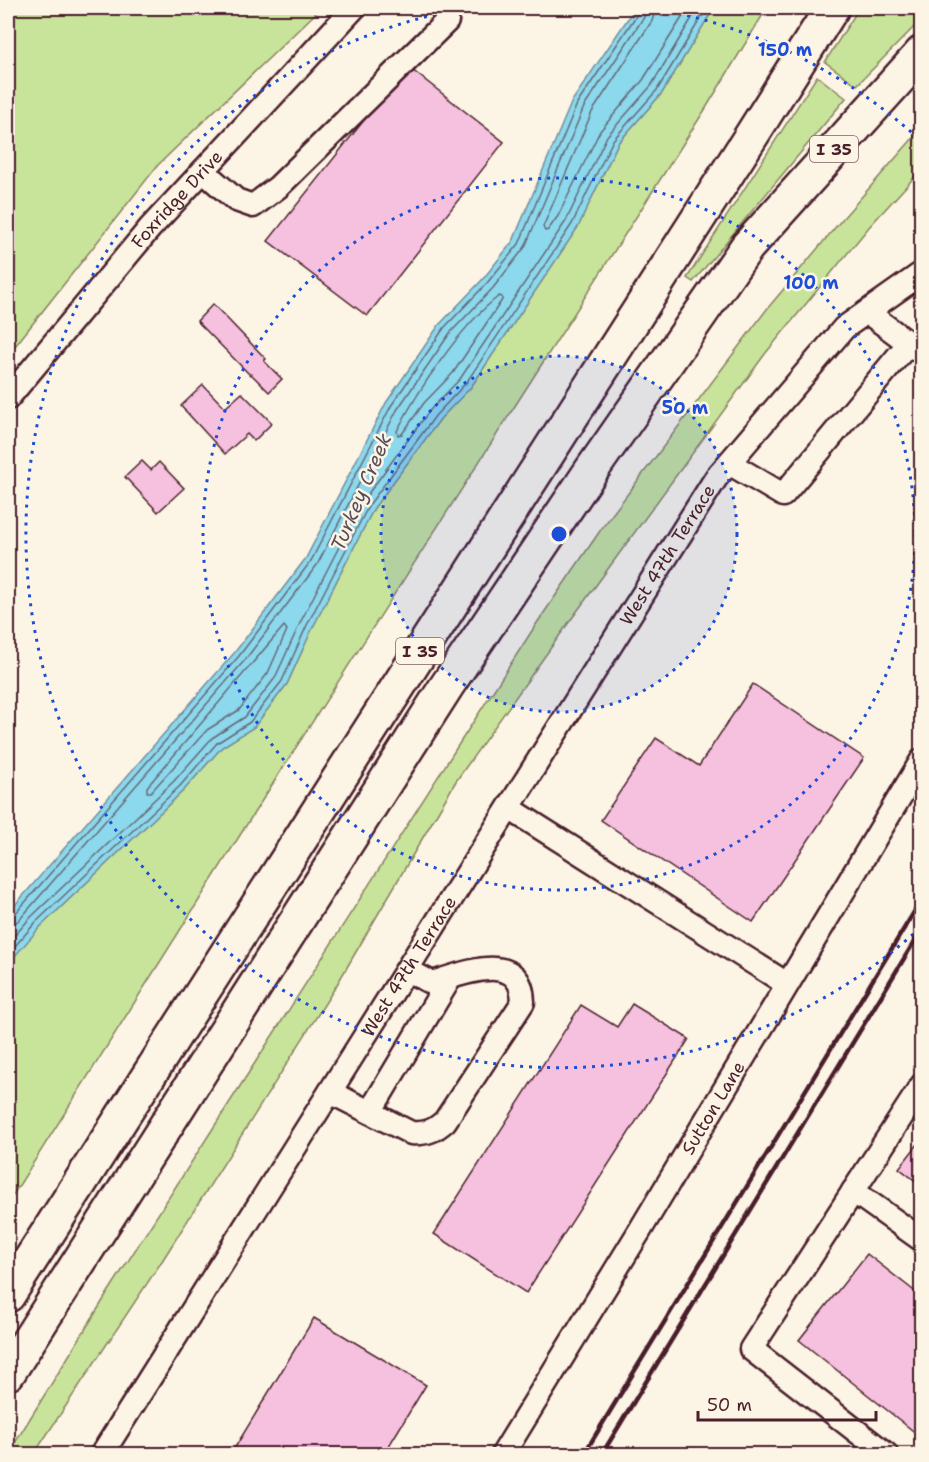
<svg xmlns="http://www.w3.org/2000/svg" width="929" height="1462" font-family="'Shantell Sans',sans-serif">
<style>
.green{fill:#c8e39a;stroke:#898162;stroke-width:1.5}
.water{fill:#8cd8ec;stroke:#728e9f;stroke-width:1.5}
.lines{fill:none;stroke-linecap:round;stroke-linejoin:round}
.shore{stroke:#646978;stroke-width:1.5}
.building{fill:#f5c1de;stroke:#4a1f2b;stroke-width:1.5}
.minor-casing{stroke:#4a1f2b;stroke-width:27}
.highway-casing{stroke:#4a1f2b;stroke-width:38}
.minor{stroke:#fcf5e5;stroke-width:22}
.highway{stroke:#fcf5e5;stroke-width:33}
.rail{stroke:#4a1f2b;stroke-width:4.5}
.ring{fill:none;stroke:#1d4ed8;stroke-width:3;stroke-dasharray:3 6}
.labels{text-anchor:middle;stroke-width:5;stroke-linejoin:round;paint-order:stroke}
.shield{fill:#fcf5e5;stroke:#7f5f63;stroke-width:1.5}
.shield-label{font-size:16px;font-weight:bold;fill:#4a1f2b}
.street-label{font-size:18px;fill:#4a1f2b;stroke:#fcf5e5}
.water-label{font-size:20px;font-style:italic;fill:#5a4d5b;stroke:#fcf5e5}
.centre{fill:#1d4ed8;stroke:#fcf5e5;stroke-width:3}
.ring-label{font-size:18px;text-anchor:middle;font-weight:bold;fill:#1d4ed8;stroke:#fcf5e5;stroke-width:5;stroke-linejoin:round;paint-order:stroke}
</style>
<rect width="100%" height="100%" fill="#fcf5e5"/>
<filter id="ink" filterUnits="userSpaceOnUse"><feTurbulence type="fractalNoise" baseFrequency=".0167" numOctaves="2"/><feDisplacementMap in="SourceGraphic" scale="12" xChannelSelector="R" yChannelSelector="G"/><feConvolveMatrix kernelMatrix="1 2 1 2 8 2 1 2 1" color-interpolation-filters="sRGB"/></filter>
<g filter="url(#ink)">
<!-- green -->
<g class="green">
<path d="M 8,8 L 321,8 L 158,165 L 8,355 Z"/>
<path d="M 714,8 L 767,8 L 706,108 L 254,813 L 8,1203 L 9,961 L 40,927 L 184,790 L 222,747 L 254,727 L 287,684 L 313,627 L 374,508 L 441,418 L 471,387 L 578,227 L 618,143 L 662,93 Z"/>
<path d="M 859,8 L 921,8 L 922,19 L 857,85 L 825,62 Z"/>
<path d="M 817,76 L 846,98 L 693,282 L 687,278 Z"/>
<path d="M 921,129 L 921,170 L 869,227 L 765,354 L 567,625 L 456,781 L 336,986 L 162,1261 L 34,1454 L 8,1454 L 107,1294 L 459,744 L 537,623 L 602,528 L 767,309 L 844,217 Z"/>
</g>
<!-- water -->
<path class="water" d="M 635,8 L 714,8 L 662,93 L 618,143 L 578,227 L 471,387 L 441,418 L 374,508 L 313,627 L 287,684 L 254,727 L 222,747 L 184,790 L 40,927 L 8,964 L 8,913 L 235,652 L 306,558 L 386,403 L 439,325 L 483,279 L 513,241 L 572,101 Z"/>
<g class="lines">
<!-- shore -->
<g class="shore">
<path d="M 656,8 L 652,21 L 592,112 L 543,227 L 545,231 L 548,230 L 558,216 L 600,131 L 643,80 L 688,8"/>
<path d="M 499,296 L 502,297 L 502,300 L 453,373 L 424,403 L 402,434 L 398,435 L 397,431 C 418,390 462,324 499,296 Z"/>
<path d="M 284,626 L 287,630 L 268,673 L 239,710 L 207,730 L 151,792 L 147,792 L 147,787 Z"/>
<path d="M 8,917 L 15,914 L 239,656 L 311,561 L 391,406 L 444,328 L 487,283 L 519,244 L 577,104 L 638,13 L 639,8"/>
<path d="M 8,924 L 15,923 L 20,919 L 245,660 L 317,565 L 397,410 L 450,333 L 493,288 L 525,247 L 584,107 L 644,17 L 647,8"/>
<path d="M 8,943 L 31,917 L 174,781 L 212,738 L 245,717 L 275,678 L 301,621 L 362,502 L 430,410 L 460,379 L 566,221 L 607,136 L 651,86 L 698,8"/>
<path d="M 8,954 L 36,922 L 180,786 L 217,743 L 250,722 L 282,681 L 307,625 L 369,505 L 436,415 L 466,383 L 572,224 L 613,140 L 657,90 L 707,8"/>
</g>
</g>
<!-- building -->
<g class="building">
<path d="M 407,66 L 504,142 L 367,316 L 268,241 Z"/>
<path d="M 213,304 L 266,359 L 264,361 L 282,379 L 269,392 L 251,374 L 250,375 L 197,321 Z"/>
<path d="M 203,385 L 225,408 L 242,393 L 272,423 L 254,441 L 247,434 L 225,454 L 181,406 Z"/>
<path d="M 142,461 L 151,470 L 159,462 L 184,488 L 158,512 L 125,477 Z"/>
<path d="M 753,684 L 864,758 L 753,922 L 601,820 L 656,738 L 699,766 Z"/>
<path d="M 632,1004 L 689,1039 L 526,1293 L 434,1234 L 581,1005 L 617,1027 Z"/>
<path d="M 922,1139 L 922,1186 L 899,1168 Z"/>
<path d="M 867,1254 L 922,1297 L 922,1438 L 799,1340 Z"/>
<path d="M 314,1318 L 426,1385 L 384,1454 L 231,1454 Z"/>
</g>
<g class="lines">
<!-- minor casing -->
<g class="minor-casing">
<g id="minor">
<path d="M 203,171 L 236,200 L 253,206 L 278,187 L 447,21 L 448,8"/>
<path d="M 867,312 L 922,353"/>
<path id="s1" d="M 8,398 L 150,228 L 354,8"/>
<path d="M 729,463 L 783,495 L 909,343"/>
<path d="M 509,808 L 787,984"/>
<path d="M 330,1092 L 411,1133 C 426,1134 434,1131 445,1121 L 523,1002 C 522,948 463,974 432,983 L 407,970"/>
<path d="M 370,1112 L 450,978"/>
<path d="M 853,1191 L 922,1240"/>
<path id="s2" d="M 102,1454 L 716,478 L 844,328 L 922,273"/>
<path id="s3" d="M 503,1454 L 639,1232 L 922,760"/>
<path d="M 886,1454 L 751,1349 L 922,1085"/>
</g>
</g>
<!-- highway casing -->
<g class="highway-casing">
<g id="highway">
<path d="M 8,1295 L 748,141 L 832,8"/>
<path d="M 8,1373 L 446,687 L 591,471 L 747,247 L 922,53"/>
</g>
</g>
<!-- minor -->
<use href="#minor" class="minor"/>
<!-- highway -->
<use href="#highway" class="highway"/>
<!-- rail -->
<g class="rail">
<path d="M 584,1454 L 922,899"/>
<path d="M 602,1454 L 922,929"/>
</g>
</g>
</g>
<!-- distance rings -->
<circle cx="559" cy="534" r="178" fill="#1d4ed8" fill-opacity=".12"/>
<g class="ring">
<circle cx="559" cy="534" r="178"/>
<circle cx="559" cy="534" r="356"/>
<path d="M920 928A534 534 0 1 1 466 8M652 8A534 534 0 0 1 920 140"/>
</g>
<g class="labels">
<!-- shield labels -->
<g class="shield">
<rect x="810" y="136" width="48" height="26" rx="4.5"/>
<rect x="396" y="638" width="48" height="26" rx="4.5"/>
</g>
<g class="shield-label">
<text x="834" y="155">I 35</text>
<text x="420" y="657">I 35</text>
</g>
<!-- street labels -->
<g class="street-label">
<text dy="6" stroke="none"><textPath href="#s1" startOffset="261">Foxridge Drive</textPath></text>
<text dy="6" stroke="none"><textPath href="#s2" startOffset="1062">West 47th Terrace</textPath></text>
<text dy="6" stroke="none"><textPath href="#s2" startOffset="576">West 47th Terrace</textPath></text>
<text dy="6" stroke="none"><textPath href="#s3" startOffset="405">Sutton Lane</textPath></text>
</g>
<!-- water labels -->
<g class="water-label">
<text transform="translate(361 492) rotate(-67)" y="7">Turkey Creek</text>
</g>
</g>
<circle cx="559" cy="534" r="9" class="centre"/>
<g class="ring-label">
<text x="785" y="56">150 m</text>
<text x="811" y="289">100 m</text>
<text x="685" y="414">50 m</text>
</g>
<!-- margin -->
<rect width="929" height="1462" fill="none" stroke="#fcf5e5" stroke-width="30"/>
<rect x="15" y="15" width="899" height="1432" fill="none" stroke="#4a1f2b" stroke-width="2" filter="url(#ink)"/>
<!-- scale -->
<path d="M698 1411v9h178v-9" fill="none" stroke="#4a1f2b" stroke-width="3"/>
<text x="707" y="1411" font-size="18" fill="#4a1f2b" stroke="#fcf5e5" stroke-width="4.5" paint-order="stroke">50 m</text>
</svg>
